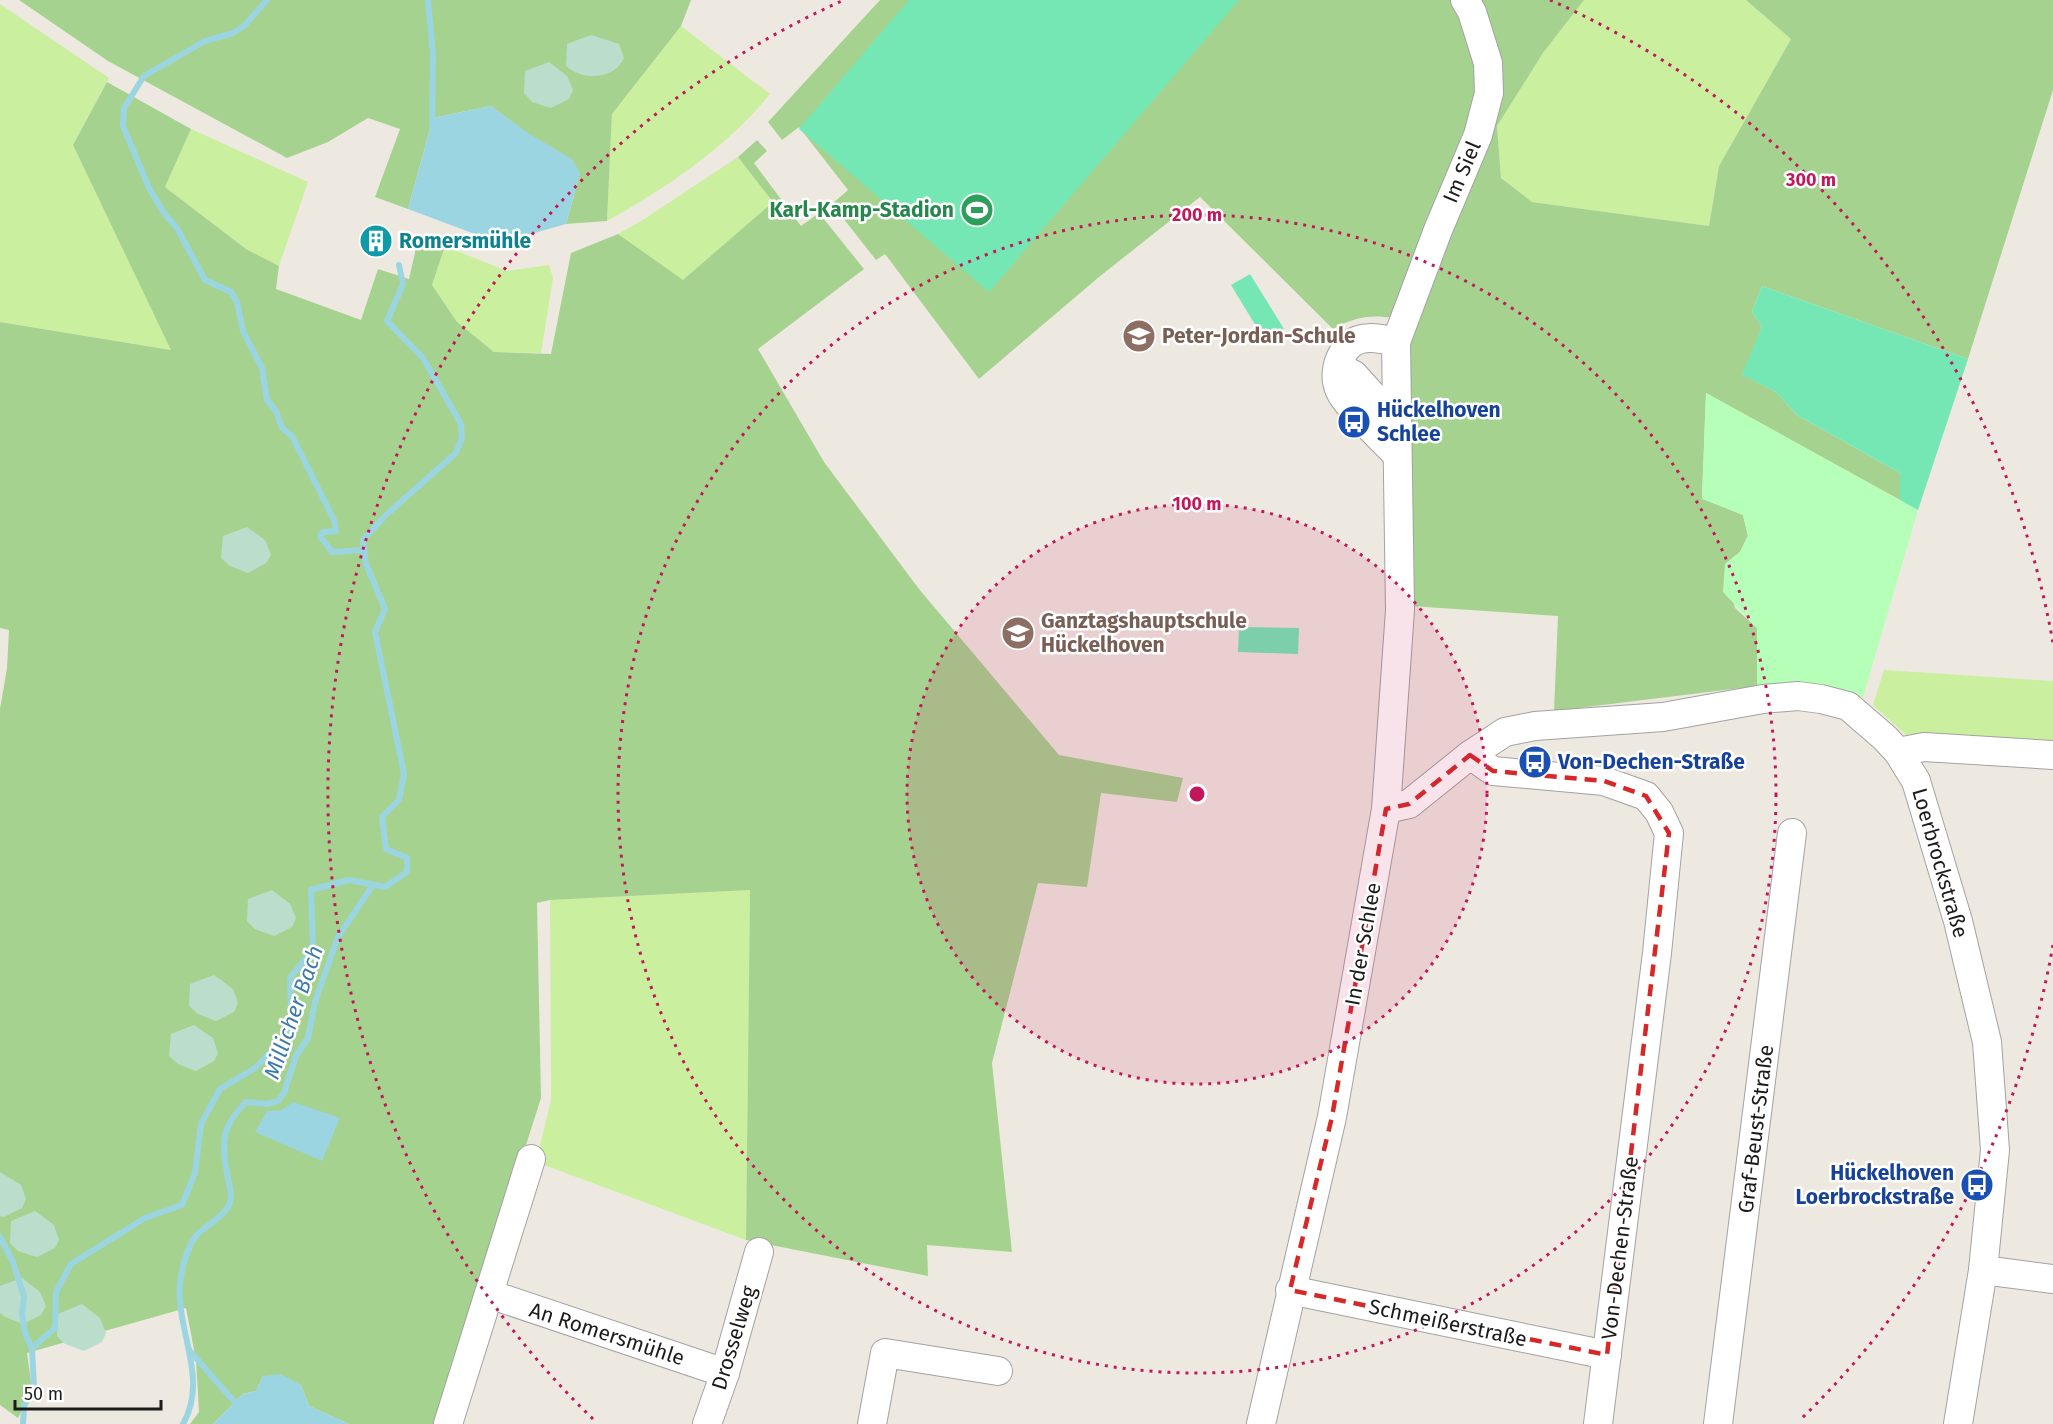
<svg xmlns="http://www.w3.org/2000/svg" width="2053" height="1424" font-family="'Fira Sans',sans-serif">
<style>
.grass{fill:#caef9f}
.forest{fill:#a6d290}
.wetland{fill:#bbdecc}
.park{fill:#b6ffb8}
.pitch{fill:#74e7b5}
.water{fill:#9bd5e1}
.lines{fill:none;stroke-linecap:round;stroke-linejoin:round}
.stream{stroke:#9bd5e1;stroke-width:6}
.minor-casing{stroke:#a2a2a2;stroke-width:30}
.minor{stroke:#fff;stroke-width:28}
.marked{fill:none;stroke:#d62828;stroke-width:4.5;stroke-dasharray:12 8;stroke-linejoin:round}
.ring{fill:none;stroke:#c2185b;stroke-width:3;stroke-dasharray:3 6}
.labels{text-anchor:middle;stroke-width:5;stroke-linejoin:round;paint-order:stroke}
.street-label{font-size:21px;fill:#1b1b1b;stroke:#fff}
.leisure-label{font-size:21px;font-weight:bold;fill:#27864d;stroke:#fff;text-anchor:end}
.culture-label{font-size:21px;font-weight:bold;fill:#0d838f;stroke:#fff;text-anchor:start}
.education-label{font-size:21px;font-weight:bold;fill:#785e54;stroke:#fff;text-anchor:start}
.transit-label{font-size:21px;font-weight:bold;fill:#164399;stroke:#fff;text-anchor:start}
.water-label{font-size:22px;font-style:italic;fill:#3d7aac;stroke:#fff}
.centre{fill:#c2185b;stroke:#fff;stroke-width:3}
.ring-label{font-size:18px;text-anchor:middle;font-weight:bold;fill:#c2185b;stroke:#fff;stroke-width:5;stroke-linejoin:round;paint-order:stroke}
</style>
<rect width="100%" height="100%" fill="#eee9e0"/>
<!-- grass -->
<g class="grass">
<path d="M 1584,0 L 1746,0 L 1791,39 L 1719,166 L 1709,226 L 1532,202 L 1501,178 L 1497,126 L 1543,53 Z"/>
<path d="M 0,4 L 109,78 L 73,145 L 172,350 L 0,322 Z"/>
<path d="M 681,26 L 770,94 C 727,147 666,188 607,221 L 612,114 Z"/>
<path d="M 191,129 L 308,182 L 279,266 L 246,249 L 165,187 Z"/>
<path d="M 738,157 L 774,201 L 683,281 L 618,234 L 641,221 Z"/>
<path d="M 445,246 L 507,271 L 549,265 L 553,278 L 541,353 L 494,352 L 457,322 L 432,285 Z"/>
<path d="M 1884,670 L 2053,681 L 2053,750 L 1915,743 L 1873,705 Z"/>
<path d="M 750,890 L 746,1240 L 536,1162 L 551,1100 L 550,900 Z"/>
</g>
<!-- forest -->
<g class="forest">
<path d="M 19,0 L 691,0 L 681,26 L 612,114 L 607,221 L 566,224 L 580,173 L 491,106 L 433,118 L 408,209 L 375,197 L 400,129 L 368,118 L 328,142 L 287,158 L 108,61 Z"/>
<path d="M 880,0 L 1584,0 L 1543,53 L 1497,126 L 1501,178 L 1532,202 L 1709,226 L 1719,166 L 1791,39 L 1746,0 L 2053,0 L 2053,90 L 1968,359 L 1762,286 L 1752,312 L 1762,326 L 1743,375 L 1776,392 L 1797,415 L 1900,473 L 1900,500 L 1706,393 L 1702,498 L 1743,515 L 1748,536 L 1740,552 L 1725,564 L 1735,608 L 1757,628 L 1757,686 L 1554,711 L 1558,616 L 1411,606 L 1392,318 C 1370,314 1352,318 1333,329 L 1200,197 L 1099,277 L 979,379 L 885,254 L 876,260 L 832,204 L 848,190 L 799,127 L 782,140 L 768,122 Z"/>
<path d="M 107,82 L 191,129 L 165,187 L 246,249 L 279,266 L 276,289 L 361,320 L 378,269 L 409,279 L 419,235 L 445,246 L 432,285 L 457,322 L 494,352 L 551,354 L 571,253 L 618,234 L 683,280 L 773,202 L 738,157 L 757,140 L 767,151 L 754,163 L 801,226 L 819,213 L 864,269 L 758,349 L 824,462 L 919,589 L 1059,755 L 1183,778 L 1177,802 L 1101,793 L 1087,887 L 1038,883 L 992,1063 L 1012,1252 L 927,1245 L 928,1276 L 746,1240 L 750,890 L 550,900 L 537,903 L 541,1098 L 437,1424 L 349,1424 L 309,1406 L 301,1385 L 263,1376 L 256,1391 L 243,1394 L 213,1424 L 190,1424 L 199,1412 L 196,1360 L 186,1308 L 27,1353 L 32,1389 L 18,1418 L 0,1405 L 0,709 L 7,668 L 9,630 L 0,628 L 0,322 L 171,350 L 73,145 Z"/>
</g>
<!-- wetland -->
<g class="wetland">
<path d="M 591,35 L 619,44 L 624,58 C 614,80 582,81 566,66 L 567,44 Z"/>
<path d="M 549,62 L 567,76 L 573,90 L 569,99 L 551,108 L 532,102 L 524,93 L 525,71 Z"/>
<path d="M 247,527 L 265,540 L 271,555 L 266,563 L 248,573 L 230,566 L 221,558 L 223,536 Z"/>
<path d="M 272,890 L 290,904 L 296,918 L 292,927 L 274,936 L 255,929 L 247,921 L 248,899 Z"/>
<path d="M 214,975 L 233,989 L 238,1003 L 234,1012 L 216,1021 L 198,1014 L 189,1006 L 190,984 Z"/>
<path d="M 194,1025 L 213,1038 L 218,1053 L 214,1061 L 196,1071 L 178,1064 L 169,1056 L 171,1034 Z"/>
<path d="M 0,1172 L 21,1185 L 26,1199 L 22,1208 L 4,1217 L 0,1216 Z"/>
<path d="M 35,1211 L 54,1225 L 59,1240 L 55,1248 L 37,1257 L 18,1251 L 10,1243 L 11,1221 Z"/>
<path d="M 22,1278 L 40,1292 L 46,1306 L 41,1315 L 23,1324 L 5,1317 L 0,1313 L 0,1286 Z"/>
<path d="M 82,1304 L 100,1318 L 106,1333 L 102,1342 L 84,1351 L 65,1344 L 57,1336 L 58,1314 Z"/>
</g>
<!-- park -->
<path class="park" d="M 1706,393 L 1918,510 L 1861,704 L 1757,686 L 1757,628 L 1723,592 L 1725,564 L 1740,552 L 1748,536 L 1743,515 L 1702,499 Z"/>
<!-- pitch -->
<g class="pitch">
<path d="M 909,0 L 1239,0 L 989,292 L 799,129 Z"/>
<path d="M 1250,274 L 1284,329 L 1265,341 L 1231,285 Z"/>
<path d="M 1762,286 L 1968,359 L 1918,510 L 1900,500 L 1900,473 L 1797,415 L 1776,392 L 1742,375 L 1762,326 L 1752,312 Z"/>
<path d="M 1239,627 L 1299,628 L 1298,654 L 1238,652 Z"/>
</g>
<!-- water -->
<g class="water">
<path d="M 491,106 L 528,133 L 572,159 L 580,173 L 566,224 L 499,243 L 408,209 L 433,118 Z"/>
<path d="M 293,1102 L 340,1118 L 322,1161 L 255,1132 L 267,1111 L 282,1110 Z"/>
<path d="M 280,1374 L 301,1385 L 309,1406 L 349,1424 L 213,1424 L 243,1394 L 256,1391 L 263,1376 Z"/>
</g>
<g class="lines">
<!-- stream -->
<g class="stream">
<path d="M 267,0 L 244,26 L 233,33 L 205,41 L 144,76 L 124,108 L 123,126 L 149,188 L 164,213 L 177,228 L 205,280 L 231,292 L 237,302 L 243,331 L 262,368 L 267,400 L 276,411 L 282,428 L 292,436 L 334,520 L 336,531 L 323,532 L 320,536 L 332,552 L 363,550"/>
<path d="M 428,0 L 433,55 L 432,125"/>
<path d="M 0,1237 L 12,1260 L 24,1296 L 22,1314 L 25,1333 L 32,1348"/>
<path d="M 190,1351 L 238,1406"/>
<path d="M 23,1424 L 24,1406 L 34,1388 L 32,1348 L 55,1328 L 56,1292 L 71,1264 L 145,1218 L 182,1205 L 195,1173 L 201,1124 L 220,1089 L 255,1068 L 292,1030 L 290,978 L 313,949 L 311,890 L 349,880 L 385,887 L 407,872 L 407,858 L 386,849 L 382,817 L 399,800 L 404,774 L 375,632 L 385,609 L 366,564 L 363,540 L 386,515 L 456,453 L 462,438 L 461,424 L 423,358 L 387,321 L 403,284 L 399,265"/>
<path d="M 183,1424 C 209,1379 176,1331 180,1284 C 181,1271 187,1247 196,1236 C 207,1223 230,1216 231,1196 C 231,1189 228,1180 227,1173 C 221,1141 222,1126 246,1102 L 267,1104 L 278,1101 L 284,1093 L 296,1056 L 308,1038 L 315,1002 L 338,937 L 373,885"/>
</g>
<!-- minor casing -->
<g class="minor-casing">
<g id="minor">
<path d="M 1396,342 C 1379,338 1357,333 1345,350 C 1337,361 1334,376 1339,389 C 1345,405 1384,441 1397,455"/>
<path d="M 1338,367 L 1354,375 L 1397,423"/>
<path d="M 1898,752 L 1924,747 L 2053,755"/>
<path d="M 1470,755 L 1493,771 L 1604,781 L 1646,796 L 1659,812 L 1669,833 L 1657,953 L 1598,1424"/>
<path d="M 1386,809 L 1409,804 L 1470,755 L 1505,732 L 1535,726 L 1663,717 L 1763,699 L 1798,696 L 1821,699 L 1848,706 L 1885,738 L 1898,752 L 1916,781 L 1958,921 L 1987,1042 L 1995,1150 L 1983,1270 L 1958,1424"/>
<path d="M 1983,1270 L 2053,1279"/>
<path d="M 1290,1290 L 1607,1355"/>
<path d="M 489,1294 L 725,1373"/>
<path d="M 448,1424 L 531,1159"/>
<path d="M 707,1424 L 725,1373 L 759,1252"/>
<path d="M 872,1424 L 885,1353 L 998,1371"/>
<path d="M 1261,1424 L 1332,1117 L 1386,809 L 1400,610 L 1396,342 L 1438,230 L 1478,135 L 1489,93 L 1488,63 L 1472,12 L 1465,0"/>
<path d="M 1718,1424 L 1792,833"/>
</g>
</g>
<!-- minor -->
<use href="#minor" class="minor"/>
</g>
<!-- marked area -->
<path class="marked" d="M 1470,755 L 1493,771 L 1604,781 L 1646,796 L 1669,833 L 1607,1355 L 1290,1290 L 1332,1117 L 1386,809 L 1409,804 Z"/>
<!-- distance rings -->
<circle cx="1197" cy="794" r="290" fill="#c2185b" fill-opacity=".12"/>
<g class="ring">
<circle cx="1197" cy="794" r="290"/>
<circle cx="1197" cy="794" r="579"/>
<path d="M2053 945A869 869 0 0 1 1801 1419M593 1419A869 869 0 0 1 844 0M1550 0A869 869 0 0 1 2053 643"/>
</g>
<!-- icons -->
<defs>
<g id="stadium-disc" transform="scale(1.725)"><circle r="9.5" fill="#2e9e5b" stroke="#fff"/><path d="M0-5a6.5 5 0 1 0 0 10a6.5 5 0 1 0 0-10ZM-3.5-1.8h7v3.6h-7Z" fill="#fff"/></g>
<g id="building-disc" transform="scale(1.725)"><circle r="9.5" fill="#0f9aa8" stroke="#fff"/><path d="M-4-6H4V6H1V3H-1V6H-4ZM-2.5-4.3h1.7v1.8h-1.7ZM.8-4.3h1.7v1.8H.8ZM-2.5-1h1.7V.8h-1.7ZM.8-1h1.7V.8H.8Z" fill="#fff"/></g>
<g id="school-disc" transform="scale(1.725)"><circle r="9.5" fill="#8d6e63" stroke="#fff"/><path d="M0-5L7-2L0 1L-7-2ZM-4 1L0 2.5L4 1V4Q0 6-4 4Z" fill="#fff"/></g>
<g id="bus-disc" transform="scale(1.725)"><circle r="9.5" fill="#1a4fb4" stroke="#fff"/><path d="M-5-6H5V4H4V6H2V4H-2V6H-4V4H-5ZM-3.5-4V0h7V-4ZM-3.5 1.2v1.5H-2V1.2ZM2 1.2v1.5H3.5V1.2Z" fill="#fff"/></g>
</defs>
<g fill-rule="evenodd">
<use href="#stadium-disc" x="977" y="210"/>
<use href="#building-disc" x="376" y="241"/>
<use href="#school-disc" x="1139" y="336"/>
<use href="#bus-disc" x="1354" y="422"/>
<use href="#school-disc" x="1018" y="633"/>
<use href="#bus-disc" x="1535" y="762"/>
<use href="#bus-disc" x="1977" y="1185"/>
</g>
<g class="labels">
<!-- street labels -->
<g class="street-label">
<text transform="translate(1462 172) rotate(-67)" y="7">Im Siel</text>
<text transform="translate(1940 863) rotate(74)" y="7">Loerbrockstraße</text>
<text transform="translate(1363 944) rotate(-80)" y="7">In der Schlee</text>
<text transform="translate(1756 1129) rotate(-83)" y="7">Graf-Beust-Straße</text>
<text transform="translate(1620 1248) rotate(-83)" y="7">Von-Dechen-Straße</text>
<text transform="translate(1448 1323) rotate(12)" y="7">Schmeißerstraße</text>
<text transform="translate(607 1334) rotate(18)" y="7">An Romersmühle</text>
<text transform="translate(734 1338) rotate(-73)" y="7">Drosselweg</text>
</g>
<!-- leisure labels -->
<g class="leisure-label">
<text x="954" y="217">Karl-Kamp-Stadion</text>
</g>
<!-- culture labels -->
<g class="culture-label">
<text x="399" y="248">Romersmühle</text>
</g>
<!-- education labels -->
<g class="education-label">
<text x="1162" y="343">Peter-Jordan-Schule</text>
<text x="1041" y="628">Ganztagshauptschule<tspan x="1041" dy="24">Hückelhoven</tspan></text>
</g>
<!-- transit labels -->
<g class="transit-label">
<text x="1377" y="417">Hückelhoven<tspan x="1377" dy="24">Schlee</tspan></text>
<text x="1558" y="769">Von-Dechen-Straße</text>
<text x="1954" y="1180" text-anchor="end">Hückelhoven<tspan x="1954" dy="24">Loerbrockstraße</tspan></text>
</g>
<!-- water labels -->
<g class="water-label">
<text transform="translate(293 1012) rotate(-71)" y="8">Millicher Bach</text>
</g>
</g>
<circle cx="1197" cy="794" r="9" class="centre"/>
<g class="ring-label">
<text x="1811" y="186">300 m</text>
<text x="1197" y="221">200 m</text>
<text x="1197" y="510">100 m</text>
</g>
<!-- scale -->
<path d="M15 1400v9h146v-9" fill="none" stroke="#1b1b1b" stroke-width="3"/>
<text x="24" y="1400" font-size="18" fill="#1b1b1b" stroke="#ffffff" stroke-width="4.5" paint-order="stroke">50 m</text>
</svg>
